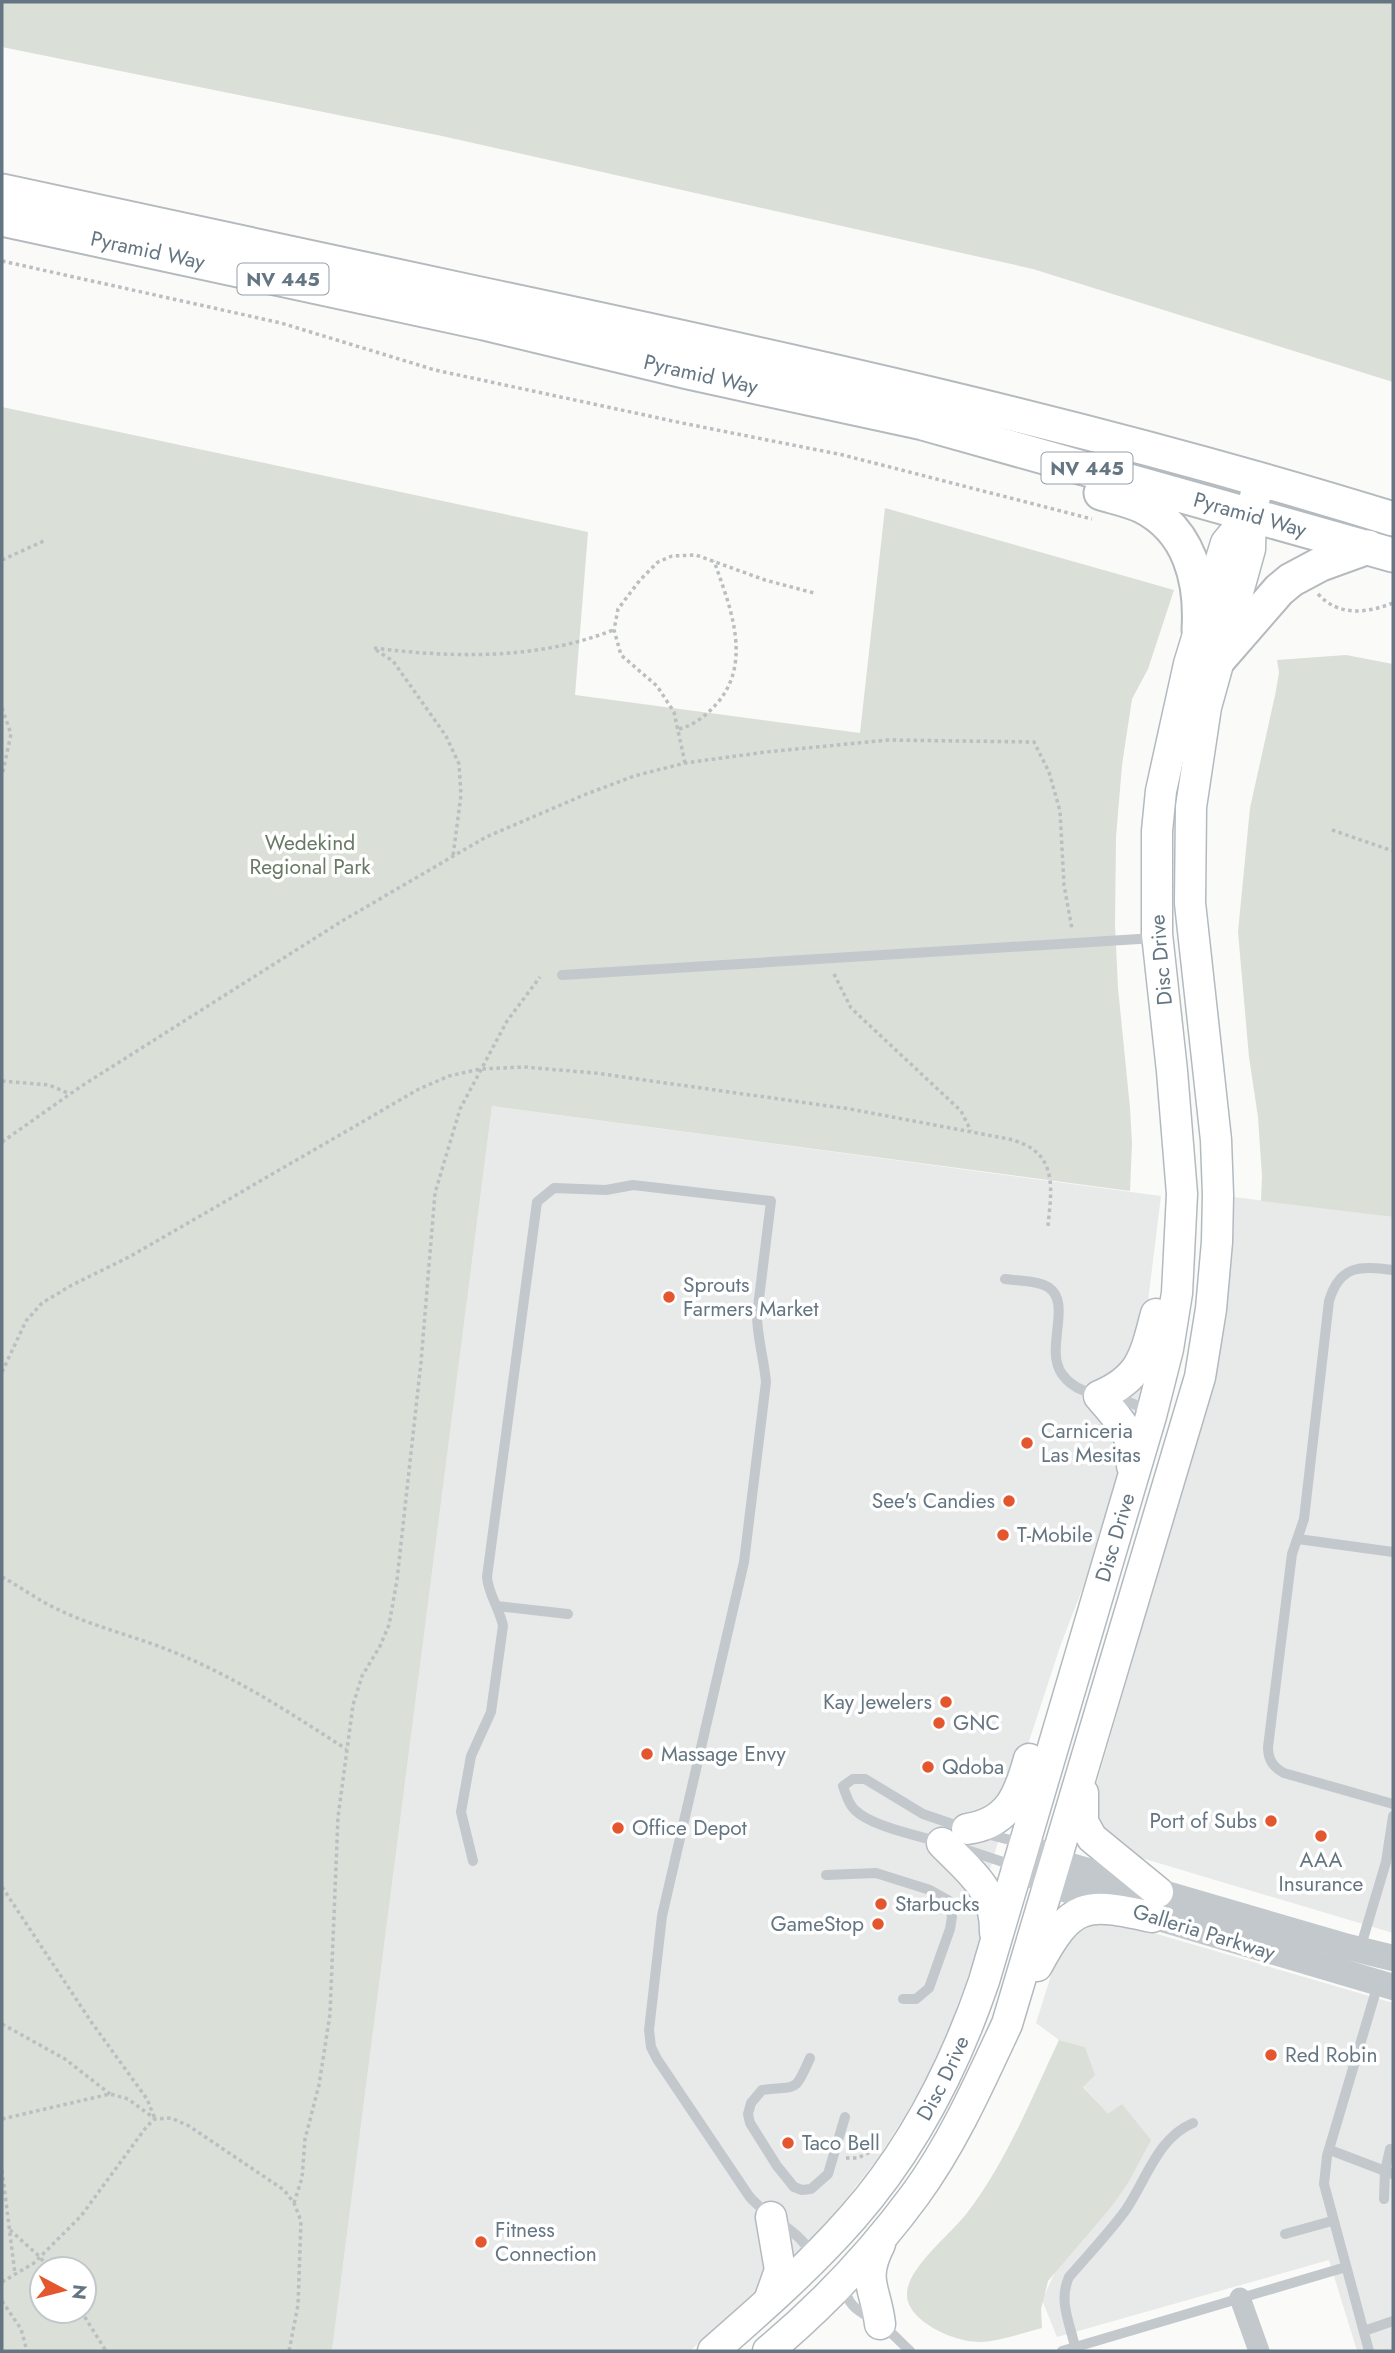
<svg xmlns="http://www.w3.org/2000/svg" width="1395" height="2353" font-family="Jost,sans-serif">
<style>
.built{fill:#e8e9e9}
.green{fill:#dadfd7;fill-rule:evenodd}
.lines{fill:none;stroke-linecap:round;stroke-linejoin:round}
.secondary-casing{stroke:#b3babf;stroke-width:33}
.primary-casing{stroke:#b5babe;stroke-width:37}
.path{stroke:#bbbfc2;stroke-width:3.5;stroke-dasharray:3.5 3.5;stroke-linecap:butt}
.service{stroke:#c3c8cc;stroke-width:10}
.minor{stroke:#c3c8cc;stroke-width:21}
.tertiary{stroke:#c3c8cc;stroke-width:26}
.secondary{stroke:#fff;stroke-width:30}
.primary{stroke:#fff;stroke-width:33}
.poi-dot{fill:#e4572e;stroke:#fff;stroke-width:2.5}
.labels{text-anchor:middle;stroke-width:7;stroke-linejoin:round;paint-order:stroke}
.shield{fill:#fff;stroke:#939fa8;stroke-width:2}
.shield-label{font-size:19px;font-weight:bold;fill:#657683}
.street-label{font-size:21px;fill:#657683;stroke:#fff}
.park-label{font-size:21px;fill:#687a64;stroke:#fff}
.poi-label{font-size:21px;fill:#657683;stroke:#fff;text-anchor:start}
</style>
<rect width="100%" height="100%" fill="#fafaf8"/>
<!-- built -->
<g class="built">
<path d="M 492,1106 L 1161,1196 L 1143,1342 L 1145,1381 L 1086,1579 L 1060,1647 L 1013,1790 L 982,1897 L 987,1915 L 981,1940 L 951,2023 L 929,2073 L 906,2114 L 878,2158 L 839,2208 L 796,2257 L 690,2351 L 332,2351 Z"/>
<path d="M 1234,1197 L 1393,1217 L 1393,1933 L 1125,1853 L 1115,1848 L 1090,1806 L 1212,1389 L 1228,1293 L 1233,1238 Z"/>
<path d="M 1099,1917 L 1393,2003 L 1393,2351 L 1357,2351 L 1329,2260 L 1057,2337 L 1042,2300 L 1057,2268 L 1112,2206 L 1122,2105 L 1108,2115 L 1083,2086 L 1085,2047 L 1059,2040 L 1036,2023 L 1063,1937 Z"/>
</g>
<!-- green -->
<g class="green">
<path d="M 2,2 L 1393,2 L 1393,382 L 1033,269 L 442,136 L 2,47 Z"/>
<path d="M 2,407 L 588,532 L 575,695 L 860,733 L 885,508 L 1174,590 L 1148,669 L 1132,699 L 1122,765 L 1116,837 L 1115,924 L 1118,988 L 1130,1108 L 1132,1143 L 1130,1191 L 492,1106 L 332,2351 L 2,2351 ZM 42,2269 L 84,2269 L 84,2311 L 42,2311 Z"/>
<path d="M 1346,655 L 1393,664 L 1393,1217 L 1261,1201 L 1262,1176 L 1258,1117 L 1249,1057 L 1238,932 L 1250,808 L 1276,691 L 1279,672 L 1277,660 Z"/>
<path d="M 1059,2040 L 1085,2047 L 1095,2075 L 1083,2087 L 1108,2114 L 1122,2104 L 1151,2140 L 1128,2183 L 1112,2206 L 1048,2281 L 1041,2309 L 1042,2328 C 1022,2333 1001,2341 980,2342 C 956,2343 905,2321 907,2293 C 908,2267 951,2234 967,2213 C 1007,2161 1031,2099 1059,2040 Z"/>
</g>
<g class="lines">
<!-- secondary casing -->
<g class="secondary-casing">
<g id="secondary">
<path d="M 1132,1466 C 1137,1435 1117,1418 1099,1396 C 1142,1378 1145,1355 1156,1314"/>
<path d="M 1083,1793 L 1083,1822 L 1092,1838 L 1158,1892"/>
<path d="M 967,1829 C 1009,1823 1019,1795 1029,1759"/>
<path d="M 942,1843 C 970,1872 996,1889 995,1932"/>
<path d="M 1037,1966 C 1071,1902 1085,1902 1152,1917"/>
<path d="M 769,2301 L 780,2270 L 771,2217"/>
<path d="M 880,2324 C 876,2288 861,2281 880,2244"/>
<path id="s1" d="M 713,2351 C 761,2309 809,2267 852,2218 C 912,2150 955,2066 984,1981 L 1151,1416 L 1168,1349 L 1177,1293 L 1182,1194 L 1172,1071 L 1157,934 L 1157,831 L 1161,791 L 1189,664 L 1226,543 L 1251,513"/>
<path d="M 768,2351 C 823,2305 873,2252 915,2195 C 953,2143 980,2082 1007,2024 L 1200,1377 L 1211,1309 L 1217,1242 L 1218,1195 L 1216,1140 L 1190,903 L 1191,807 L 1206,707 L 1250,549 L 1251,513 L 1259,481"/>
</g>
</g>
<!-- primary casing -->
<g class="primary-casing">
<g id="primary">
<path d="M 2,191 C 161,225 320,260 480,294 C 787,359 1093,426 1393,519"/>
<path id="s2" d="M 2,219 L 484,323 L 688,372 L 923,423 L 1393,555"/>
<path d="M 1101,493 C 1114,497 1129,500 1142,506 C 1190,530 1202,581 1199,630"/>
<path d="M 1219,659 L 1279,590 L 1291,580 L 1321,564 L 1368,547"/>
</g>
</g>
<!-- path -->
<g class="path">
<path d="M 2,261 L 281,323 L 435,370 L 682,423 L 843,455 L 1092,519"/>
<path d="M 2,560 L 46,540"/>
<path d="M 1318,594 C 1339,617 1367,613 1393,603"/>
<path d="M 374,648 C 453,658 538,660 613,630"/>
<path d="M 376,650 L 393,661 L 446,736 L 459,764 L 461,795 L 453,856"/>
<path d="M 2,708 L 11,734 L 2,776"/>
<path d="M 679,729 C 695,725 708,714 719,701 C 752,660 730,606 714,561"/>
<path d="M 685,763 L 674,712 L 657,686 L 621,655 L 614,630 L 618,609 L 640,580 L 658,562 L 672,556 L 696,555 L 765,580 L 814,593"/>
<path d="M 1332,830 L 1393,851"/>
<path d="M 834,974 L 851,1008 L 961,1111 L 971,1131"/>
<path d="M 2,1081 L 49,1085 L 70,1094"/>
<path d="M 2,1142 L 80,1087 L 342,921 L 486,837 L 584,795 L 634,776 L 685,763 L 766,752 L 888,740 L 1034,742 L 1049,772 L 1060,811 L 1064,885 L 1072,929"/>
<path d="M 2,1372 L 26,1321 L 42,1303 L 72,1285 L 131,1256 L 419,1089 L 449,1076 L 480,1069 L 524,1067 L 595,1073 L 850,1109 L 1014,1140 C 1020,1143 1030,1146 1035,1151 C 1057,1169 1050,1201 1048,1226"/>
<path d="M 2,1577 C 19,1586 35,1598 53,1607 C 86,1624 123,1633 158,1646 C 226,1671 286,1710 346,1749"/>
<path d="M 2,1887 L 92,2023 L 147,2099 L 155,2119"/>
<path d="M 2,2024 L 65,2059 L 110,2094"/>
<path d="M 2,2119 L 110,2094 L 128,2099 L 154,2118"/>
<path d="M 846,2158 L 858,2158 L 872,2151"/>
<path d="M 2,2170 L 15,2274"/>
<path d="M 294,2203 L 302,2178 L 305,2139 L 319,2085 L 330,2014 L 338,1817 L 353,1705 L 362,1676 L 380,1646 L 389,1625 L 397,1580 L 421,1362 L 435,1193 L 460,1109 L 507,1021 L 540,977"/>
<path d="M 10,2230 L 40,2257 L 49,2269"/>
<path d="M 2,2282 L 34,2263 L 81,2216 L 147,2126 L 155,2119 L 171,2118 L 189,2126 L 284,2190 L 294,2203 L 301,2221 L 298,2305 L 289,2351"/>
<path d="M 2,2301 L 21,2329 L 27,2351"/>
<path d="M 81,2311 L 106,2351"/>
</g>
<!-- service -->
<g class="service">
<path d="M 562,975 L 1155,938"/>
<path d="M 1393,1270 C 1361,1266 1340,1264 1329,1301 L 1304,1519 L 1292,1554 L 1268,1747 C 1268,1760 1273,1767 1284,1773 L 1393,1804"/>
<path d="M 1005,1279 C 1018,1281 1036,1280 1048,1287 C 1073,1303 1044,1349 1062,1374 C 1083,1404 1125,1390 1149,1414"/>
<path d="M 1298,1539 L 1393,1552"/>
<path d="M 497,1606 L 568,1614"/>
<path d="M 983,1833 L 1022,1843"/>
<path d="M 942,1843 C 920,1836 870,1826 855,1810 C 848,1804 846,1794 843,1786 L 853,1779 L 865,1779 L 923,1814 L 964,1828"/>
<path d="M 958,1847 L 1015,1866"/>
<path d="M 473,1861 L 461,1812 L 471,1756 L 491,1712 L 503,1626 C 500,1609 488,1594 487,1577 L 537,1202 L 554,1188 L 606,1190 L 633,1185 L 771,1201 L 757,1315 C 757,1337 764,1359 766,1382 L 744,1562 L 662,1916 L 649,2030 L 651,2047 L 657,2059 L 749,2196 C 768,2219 799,2229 813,2256"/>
<path d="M 826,1875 L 876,1873 L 930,1890 L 948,1900 L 952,1917 L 950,1929 L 929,1988 L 916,1999 L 903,1999"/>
<path d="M 1360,1949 L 1386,1862 L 1393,1816"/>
<path d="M 810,2058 C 794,2095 797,2085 762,2090 L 751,2103 L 748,2114 L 750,2123 L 777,2166 L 794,2187 L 802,2190 L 811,2189 L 828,2174 L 845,2117"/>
<path d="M 1330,2150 L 1393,2174"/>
<path d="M 1384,2199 L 1385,2171 L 1390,2149"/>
<path d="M 1285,2234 L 1332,2221"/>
<path d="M 844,2284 C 847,2309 862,2312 880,2324 C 891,2331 901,2343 910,2351"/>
<path d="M 1364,2331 L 1393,2321"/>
<path d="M 1075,2347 C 1070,2323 1058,2301 1069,2277 C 1087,2256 1108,2234 1125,2211 C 1146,2181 1157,2138 1193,2123"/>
<path d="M 1062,2351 L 1346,2267"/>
<path d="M 1369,2351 L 1324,2184 L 1327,2156 L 1378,1984"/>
</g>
<!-- minor -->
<path class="minor" d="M 1240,2298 L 1259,2351"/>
<!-- tertiary -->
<g class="tertiary">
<path d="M 1025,1844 L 1057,1862 L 1348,1947 L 1393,1958"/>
<path d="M 1018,1867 L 1050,1884 L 1091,1898 L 1393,1987"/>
</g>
<!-- secondary -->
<use href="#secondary" class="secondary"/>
<!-- primary -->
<use href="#primary" class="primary"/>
</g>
<!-- markers -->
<g class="poi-dot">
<circle cx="669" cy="1297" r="7"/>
<circle cx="1027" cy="1443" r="7"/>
<circle cx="1009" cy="1501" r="7"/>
<circle cx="1003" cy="1535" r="7"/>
<circle cx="946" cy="1702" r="7"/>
<circle cx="939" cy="1723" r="7"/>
<circle cx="647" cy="1754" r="7"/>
<circle cx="928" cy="1767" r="7"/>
<circle cx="1271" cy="1821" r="7"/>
<circle cx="618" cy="1828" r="7"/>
<circle cx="1321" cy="1836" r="7"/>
<circle cx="881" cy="1904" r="7"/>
<circle cx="878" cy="1924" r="7"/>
<circle cx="1271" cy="2055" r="7"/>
<circle cx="788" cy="2143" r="7"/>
<circle cx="481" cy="2242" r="7"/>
</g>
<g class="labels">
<!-- shield labels -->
<g class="shield">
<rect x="237.5" y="263.5" width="91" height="31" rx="5"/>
<rect x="1041.5" y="452.5" width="91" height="31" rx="5"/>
</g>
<g class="shield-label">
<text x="283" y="286">NV 445</text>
<text x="1087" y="475">NV 445</text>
</g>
<!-- street labels -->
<g class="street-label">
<text dy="7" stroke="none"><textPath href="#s2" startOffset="149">Pyramid Way</textPath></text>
<text dy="7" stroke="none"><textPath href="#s2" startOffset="716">Pyramid Way</textPath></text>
<text dy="7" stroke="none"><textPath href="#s2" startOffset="1283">Pyramid Way</textPath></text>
<text transform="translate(1161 960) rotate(-95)" y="7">Disc Drive</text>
<text dy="7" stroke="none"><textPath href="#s1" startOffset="928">Disc Drive</textPath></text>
<text transform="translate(1204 1932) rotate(17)" y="7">Galleria Parkway</text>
<text dy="7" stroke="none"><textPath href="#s1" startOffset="360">Disc Drive</textPath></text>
</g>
<!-- park labels -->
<g class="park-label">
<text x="310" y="850">Wedekind<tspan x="310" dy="24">Regional Park</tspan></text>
</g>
<!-- poi labels -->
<g class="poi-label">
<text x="683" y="1292">Sprouts<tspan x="683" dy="24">Farmers Market</tspan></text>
<text x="1041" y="1438">Carniceria<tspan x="1041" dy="24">Las Mesitas</tspan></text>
<text x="995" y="1508" text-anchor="end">See's Candies</text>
<text x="1017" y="1542">T-Mobile</text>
<text x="932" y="1709" text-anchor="end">Kay Jewelers</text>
<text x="953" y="1730">GNC</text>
<text x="661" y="1761">Massage Envy</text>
<text x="942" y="1774">Qdoba</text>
<text x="1257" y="1828" text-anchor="end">Port of Subs</text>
<text x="632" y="1835">Office Depot</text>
<text x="1321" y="1867" text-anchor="middle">AAA<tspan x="1321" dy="24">Insurance</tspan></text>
<text x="895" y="1911">Starbucks</text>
<text x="864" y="1931" text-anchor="end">GameStop</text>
<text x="1285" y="2062">Red Robin</text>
<text x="802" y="2150">Taco Bell</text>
<text x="495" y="2237">Fitness<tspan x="495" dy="24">Connection</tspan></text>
</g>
</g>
<!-- border -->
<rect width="1395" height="2353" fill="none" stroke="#657683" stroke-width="7"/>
<!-- north arrow -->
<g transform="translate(63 2290) rotate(97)"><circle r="33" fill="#ffffff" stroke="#c1c8cd" stroke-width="2"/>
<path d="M0-5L12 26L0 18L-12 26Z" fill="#e4572e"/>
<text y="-10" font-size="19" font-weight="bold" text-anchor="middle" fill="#657683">N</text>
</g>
</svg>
